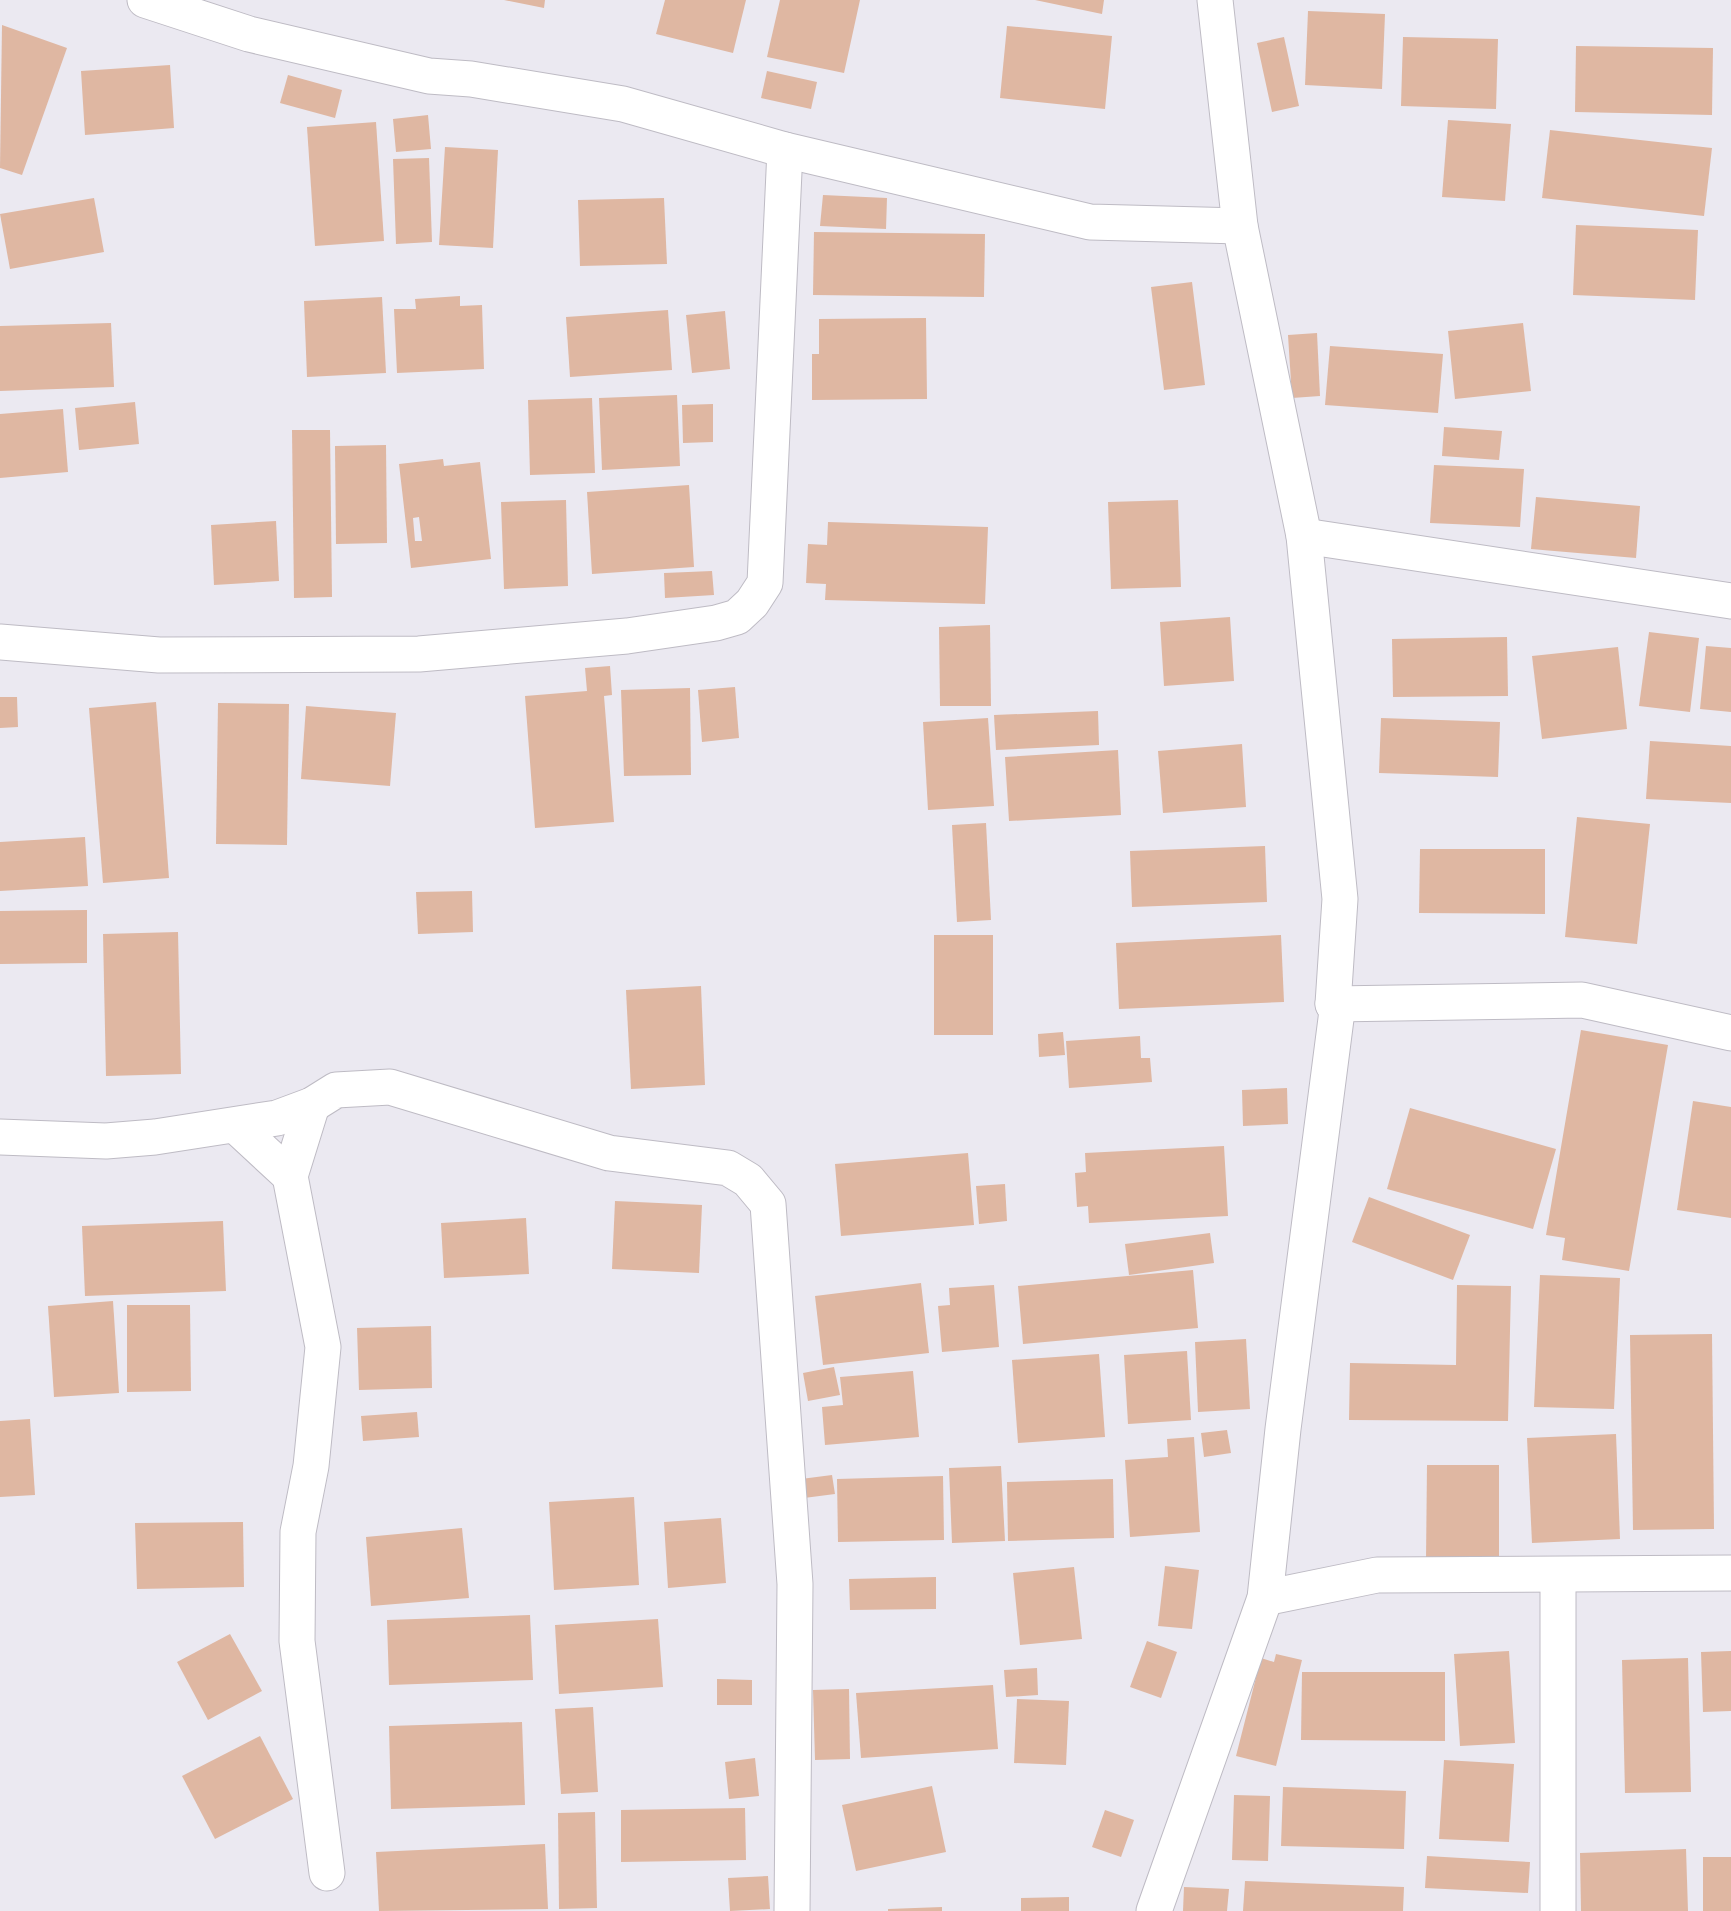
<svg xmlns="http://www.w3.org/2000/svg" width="1731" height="1911" font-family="Raleway,sans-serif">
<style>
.building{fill:#dfb7a2;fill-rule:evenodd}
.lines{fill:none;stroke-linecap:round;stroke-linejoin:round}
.minor-casing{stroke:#bebbc4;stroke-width:37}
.minor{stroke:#fff;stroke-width:35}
</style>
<rect width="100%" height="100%" fill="#ebe9f1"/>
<!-- building -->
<g class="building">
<path d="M 504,0 L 545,0 L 544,8 Z"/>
<path d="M 665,0 L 746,0 L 733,53 L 656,34 Z"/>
<path d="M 780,0 L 860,0 L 844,73 L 767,57 Z"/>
<path d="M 1035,0 L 1104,0 L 1102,14 Z"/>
<path d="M 1308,11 L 1385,14 L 1382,89 L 1305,85 Z"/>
<path d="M 2,25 L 67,48 L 22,175 L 0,168 Z"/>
<path d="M 1007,26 L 1112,36 L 1105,109 L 1000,98 Z"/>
<path d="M 1284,37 L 1299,106 L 1272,112 L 1257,43 Z"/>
<path d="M 1403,37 L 1498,39 L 1496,109 L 1401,106 Z"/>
<path d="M 1576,46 L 1713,48 L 1712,115 L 1575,112 Z"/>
<path d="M 170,65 L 174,128 L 85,135 L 81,71 Z"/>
<path d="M 767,71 L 817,82 L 811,109 L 761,98 Z"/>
<path d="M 288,75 L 342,90 L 335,118 L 280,103 Z"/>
<path d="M 428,115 L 431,149 L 396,152 L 393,119 Z"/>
<path d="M 1448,120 L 1511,124 L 1505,201 L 1442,197 Z"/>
<path d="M 376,122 L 384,241 L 315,246 L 307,127 Z"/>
<path d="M 1550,130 L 1712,148 L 1704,216 L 1542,198 Z"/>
<path d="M 445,147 L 498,150 L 493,248 L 439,245 Z"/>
<path d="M 429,158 L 432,242 L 396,244 L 393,159 Z"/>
<path d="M 823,195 L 887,198 L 886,229 L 820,226 Z"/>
<path d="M 94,198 L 104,252 L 10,269 L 0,214 Z"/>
<path d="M 664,198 L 667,264 L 580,266 L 578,200 Z"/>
<path d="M 1576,225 L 1698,230 L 1695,300 L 1573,295 Z"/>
<path d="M 814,232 L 985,234 L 984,297 L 813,295 Z"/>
<path d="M 1192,282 L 1205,385 L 1164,390 L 1151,287 Z"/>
<path d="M 460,296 L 460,306 L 482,305 L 484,369 L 397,373 L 394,309 L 416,309 L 415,299 Z"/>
<path d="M 382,297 L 386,373 L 307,377 L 304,301 Z"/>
<path d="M 668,310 L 672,370 L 570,377 L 566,317 Z"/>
<path d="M 725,311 L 730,369 L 692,373 L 686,315 Z"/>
<path d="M 926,318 L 927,399 L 812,400 L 812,354 L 819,354 L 819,319 Z"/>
<path d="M 111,323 L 114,387 L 0,391 L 0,326 Z"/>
<path d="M 1523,323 L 1531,391 L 1455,399 L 1448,331 Z"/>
<path d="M 1317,333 L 1320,396 L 1292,398 L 1288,335 Z"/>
<path d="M 1330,346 L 1443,354 L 1438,413 L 1325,405 Z"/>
<path d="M 677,395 L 680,466 L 602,470 L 599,398 Z"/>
<path d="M 592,398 L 595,473 L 530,475 L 528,400 Z"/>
<path d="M 135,402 L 139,444 L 79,450 L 75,408 Z"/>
<path d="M 713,404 L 713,442 L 683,443 L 682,405 Z"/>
<path d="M 63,409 L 68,472 L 0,478 L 0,414 Z"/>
<path d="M 1444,427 L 1502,431 L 1499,460 L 1442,456 Z"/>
<path d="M 292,430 L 330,430 L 332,597 L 294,598 Z"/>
<path d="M 386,445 L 387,543 L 336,544 L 335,446 Z"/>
<path d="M 443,459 L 444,466 L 480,462 L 491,559 L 411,568 L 399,464 ZM 419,517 L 422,541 L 415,541 L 413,518 Z"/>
<path d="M 1434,465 L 1524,469 L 1520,527 L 1430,523 Z"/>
<path d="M 689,485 L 694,567 L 592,574 L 587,492 Z"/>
<path d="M 1536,497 L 1640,506 L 1636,558 L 1531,549 Z"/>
<path d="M 566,500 L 568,586 L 504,589 L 501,502 Z"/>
<path d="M 1178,500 L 1181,587 L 1111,589 L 1108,502 Z"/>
<path d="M 276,521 L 279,581 L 214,585 L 211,525 Z"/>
<path d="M 828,522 L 988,527 L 985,604 L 825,600 L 826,584 L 806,583 L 808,544 L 827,545 Z"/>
<path d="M 712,571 L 714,595 L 665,598 L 664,573 Z"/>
<path d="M 1230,617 L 1234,681 L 1164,686 L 1160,622 Z"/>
<path d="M 990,625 L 991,706 L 940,706 L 939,627 Z"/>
<path d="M 1649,632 L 1699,638 L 1690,712 L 1639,706 Z"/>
<path d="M 1507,637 L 1508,696 L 1393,697 L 1392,639 Z"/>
<path d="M 1706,646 L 1731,648 L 1731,712 L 1700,709 Z"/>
<path d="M 1618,647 L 1627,729 L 1542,739 L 1532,656 Z"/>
<path d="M 610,666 L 612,695 L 604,696 L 614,822 L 535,828 L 525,696 L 587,691 L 585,668 Z"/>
<path d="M 735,687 L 739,738 L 702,742 L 698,690 Z"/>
<path d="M 690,688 L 691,775 L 624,776 L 621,690 Z"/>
<path d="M 0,697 L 17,697 L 18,727 L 0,728 Z"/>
<path d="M 156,702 L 169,878 L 103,883 L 89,708 Z"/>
<path d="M 218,703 L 289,704 L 287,845 L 216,844 Z"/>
<path d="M 306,706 L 396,713 L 390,786 L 301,779 Z"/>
<path d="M 1098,711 L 1099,745 L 996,750 L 994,715 Z"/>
<path d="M 988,718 L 994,806 L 928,810 L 923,722 Z"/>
<path d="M 1381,718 L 1500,722 L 1498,777 L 1379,773 Z"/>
<path d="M 1650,741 L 1731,746 L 1731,803 L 1646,799 Z"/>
<path d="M 1242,744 L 1246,807 L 1163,813 L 1158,751 Z"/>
<path d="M 1118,750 L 1121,815 L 1009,821 L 1005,757 Z"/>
<path d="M 1577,817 L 1650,824 L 1637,944 L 1565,937 Z"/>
<path d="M 986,823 L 991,920 L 957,922 L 952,825 Z"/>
<path d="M 85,837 L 88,886 L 0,891 L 0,842 Z"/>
<path d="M 1265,846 L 1267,902 L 1132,907 L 1130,851 Z"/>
<path d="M 1420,849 L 1545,849 L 1545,914 L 1419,913 Z"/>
<path d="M 472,891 L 473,932 L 418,934 L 416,892 Z"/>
<path d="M 87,910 L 87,963 L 0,964 L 0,911 Z"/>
<path d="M 178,932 L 181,1074 L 106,1076 L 103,934 Z"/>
<rect x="934" y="935" width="59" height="100"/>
<path d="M 1281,935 L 1284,1002 L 1119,1009 L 1116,943 Z"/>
<path d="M 701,986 L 705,1085 L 631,1089 L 626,990 Z"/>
<path d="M 1581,1030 L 1668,1045 L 1629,1271 L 1562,1260 L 1565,1238 L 1546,1235 Z"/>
<path d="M 1063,1032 L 1065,1055 L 1039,1057 L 1038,1034 Z"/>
<path d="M 1140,1036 L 1141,1058 L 1150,1058 L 1152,1082 L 1069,1088 L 1066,1041 Z"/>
<path d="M 1287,1088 L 1288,1124 L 1243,1126 L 1242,1090 Z"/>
<path d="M 1693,1101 L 1731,1107 L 1731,1218 L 1677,1210 Z"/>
<path d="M 1410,1108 L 1556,1149 L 1533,1229 L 1387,1189 Z"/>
<path d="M 1224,1146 L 1228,1216 L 1089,1223 L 1088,1206 L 1077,1207 L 1075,1173 L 1086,1172 L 1085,1153 Z"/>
<path d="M 968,1153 L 974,1225 L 841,1236 L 835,1164 Z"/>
<path d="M 1005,1184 L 1007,1221 L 979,1224 L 976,1186 Z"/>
<path d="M 1369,1197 L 1470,1235 L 1453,1280 L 1352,1242 Z"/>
<path d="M 615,1201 L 702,1205 L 699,1273 L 612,1269 Z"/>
<path d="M 526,1218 L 529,1274 L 444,1278 L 441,1223 Z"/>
<path d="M 223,1221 L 226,1291 L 85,1296 L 82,1226 Z"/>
<path d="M 1210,1233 L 1214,1263 L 1129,1275 L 1125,1244 Z"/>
<path d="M 1193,1270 L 1198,1328 L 1023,1344 L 1018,1286 Z"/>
<path d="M 1540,1275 L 1620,1278 L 1614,1409 L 1534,1407 Z"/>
<path d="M 921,1283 L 929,1353 L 823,1365 L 815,1296 Z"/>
<path d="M 994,1285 L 999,1347 L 942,1352 L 938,1306 L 950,1305 L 949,1288 Z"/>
<path d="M 1457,1285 L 1511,1286 L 1508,1421 L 1349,1420 L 1350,1363 L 1456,1365 Z"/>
<path d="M 113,1301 L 119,1393 L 54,1397 L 48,1306 Z"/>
<path d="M 127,1305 L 190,1305 L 191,1391 L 127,1392 Z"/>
<path d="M 431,1326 L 432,1388 L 359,1390 L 357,1328 Z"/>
<path d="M 1712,1334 L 1714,1529 L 1633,1530 L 1630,1335 Z"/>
<path d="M 1246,1339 L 1250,1409 L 1198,1412 L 1195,1342 Z"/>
<path d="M 1187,1351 L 1191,1420 L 1128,1424 L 1124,1355 Z"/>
<path d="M 1099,1354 L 1105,1437 L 1018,1443 L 1012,1360 Z"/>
<path d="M 834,1367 L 840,1395 L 808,1401 L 803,1373 Z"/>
<path d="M 913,1371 L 919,1437 L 825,1445 L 822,1407 L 843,1405 L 840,1377 Z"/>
<path d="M 417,1412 L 419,1437 L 363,1441 L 361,1416 Z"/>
<path d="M 30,1419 L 35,1495 L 0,1497 L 0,1421 Z"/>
<path d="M 1227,1430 L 1231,1453 L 1204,1457 L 1201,1433 Z"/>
<path d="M 1616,1434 L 1620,1539 L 1532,1543 L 1527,1438 Z"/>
<path d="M 1194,1437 L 1200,1532 L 1130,1537 L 1125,1460 L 1168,1457 L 1167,1439 Z"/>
<path d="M 1427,1465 L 1499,1465 L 1499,1561 L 1426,1561 Z"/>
<path d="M 1001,1466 L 1005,1541 L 952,1543 L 949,1468 Z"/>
<path d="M 832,1475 L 835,1494 L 804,1498 L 801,1479 Z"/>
<path d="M 943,1476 L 944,1540 L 838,1542 L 837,1479 Z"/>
<path d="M 1113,1479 L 1114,1538 L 1008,1541 L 1007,1482 Z"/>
<path d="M 634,1497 L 639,1585 L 554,1590 L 549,1502 Z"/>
<path d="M 721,1518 L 726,1583 L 668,1588 L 664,1522 Z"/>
<path d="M 243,1522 L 244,1587 L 137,1589 L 135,1523 Z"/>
<path d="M 462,1528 L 469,1598 L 371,1606 L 366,1537 Z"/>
<path d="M 1165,1566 L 1199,1570 L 1192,1629 L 1158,1626 Z"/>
<path d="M 1074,1567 L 1082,1639 L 1020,1645 L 1013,1573 Z"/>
<path d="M 936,1577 L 936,1609 L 850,1610 L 849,1579 Z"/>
<path d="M 530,1615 L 533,1680 L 389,1685 L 387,1620 Z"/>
<path d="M 658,1619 L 663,1687 L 559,1694 L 555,1625 Z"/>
<path d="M 230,1634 L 262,1691 L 208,1720 L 177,1662 Z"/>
<path d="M 1147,1641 L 1177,1652 L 1161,1698 L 1130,1687 Z"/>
<path d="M 1509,1651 L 1515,1743 L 1460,1746 L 1454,1654 Z"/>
<path d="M 1731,1651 L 1731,1711 L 1703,1712 L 1701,1652 Z"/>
<path d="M 1276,1654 L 1302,1660 L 1276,1766 L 1236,1756 L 1261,1658 L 1274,1662 Z"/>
<path d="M 1688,1658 L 1691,1792 L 1625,1793 L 1622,1660 Z"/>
<path d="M 1037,1668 L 1038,1695 L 1006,1697 L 1004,1670 Z"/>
<path d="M 1302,1672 L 1445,1672 L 1445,1741 L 1301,1740 Z"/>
<path d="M 717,1679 L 752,1680 L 752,1705 L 717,1705 Z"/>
<path d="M 993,1685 L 998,1749 L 861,1758 L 856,1693 Z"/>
<path d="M 849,1689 L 850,1759 L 815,1760 L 813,1690 Z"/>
<path d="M 1017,1699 L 1069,1701 L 1066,1765 L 1014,1763 Z"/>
<path d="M 593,1707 L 598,1792 L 561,1794 L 555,1709 Z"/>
<path d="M 522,1722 L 525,1805 L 391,1809 L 389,1726 Z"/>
<path d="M 260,1736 L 293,1799 L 215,1839 L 182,1776 Z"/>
<path d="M 755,1758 L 759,1796 L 729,1799 L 725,1762 Z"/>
<path d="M 1444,1760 L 1514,1764 L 1509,1842 L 1439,1839 Z"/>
<path d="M 932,1786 L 946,1852 L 856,1871 L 842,1805 Z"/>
<path d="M 1283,1787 L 1406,1791 L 1404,1849 L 1281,1846 Z"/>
<path d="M 1234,1795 L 1270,1796 L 1268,1861 L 1232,1860 Z"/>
<path d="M 745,1808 L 746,1860 L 621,1862 L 621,1810 Z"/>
<path d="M 1105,1810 L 1134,1820 L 1121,1857 L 1092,1847 Z"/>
<path d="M 595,1812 L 597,1908 L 559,1909 L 558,1813 Z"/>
<path d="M 545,1844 L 548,1909 L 379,1911 L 376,1852 Z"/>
<path d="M 1686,1849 L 1688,1911 L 1581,1911 L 1580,1853 Z"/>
<path d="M 1427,1856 L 1530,1862 L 1528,1893 L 1425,1888 Z"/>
<rect x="1703" y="1857" width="28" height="54"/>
<path d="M 768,1876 L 770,1909 L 730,1911 L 728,1878 Z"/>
<path d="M 1245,1881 L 1404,1887 L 1403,1911 L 1243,1911 Z"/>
<path d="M 1184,1887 L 1229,1889 L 1227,1911 L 1183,1911 Z"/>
<path d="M 1069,1897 L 1069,1911 L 1021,1911 L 1021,1898 Z"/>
<path d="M 942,1907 L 942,1911 L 888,1911 L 888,1909 Z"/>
</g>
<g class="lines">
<!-- minor casing -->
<g class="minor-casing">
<g id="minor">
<path d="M 145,0 L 249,34 L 429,76 L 471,79 L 623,104 L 785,150 L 1090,222 L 1240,226"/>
<path d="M 1304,536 L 1731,601"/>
<path d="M 0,642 L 159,655 L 419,654 L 627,636 L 716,623 L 737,617 L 752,603 L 765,583 L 785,150"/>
<path d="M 1333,1004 L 1582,1000 L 1731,1033"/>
<path d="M 312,1105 L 290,1176 L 323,1347 L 311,1466 L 298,1532 L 297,1641 L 327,1873"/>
<path d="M 236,1126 L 290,1176"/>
<path d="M 0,1137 L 106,1141 L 155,1137 L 277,1118 L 312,1105 L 336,1090 L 390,1087 L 609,1153 L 728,1168 L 748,1180 L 768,1204 L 795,1584 L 792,1911"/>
<path d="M 1265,1598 L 1377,1575 L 1731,1573"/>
<path d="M 1154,1911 L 1265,1598 L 1283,1429 L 1337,1011 L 1333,1004 L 1340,899 L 1304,536 L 1240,226 L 1215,0"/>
<path d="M 1558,1911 L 1558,1575"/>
</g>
</g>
<!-- minor -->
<use href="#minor" class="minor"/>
</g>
</svg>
